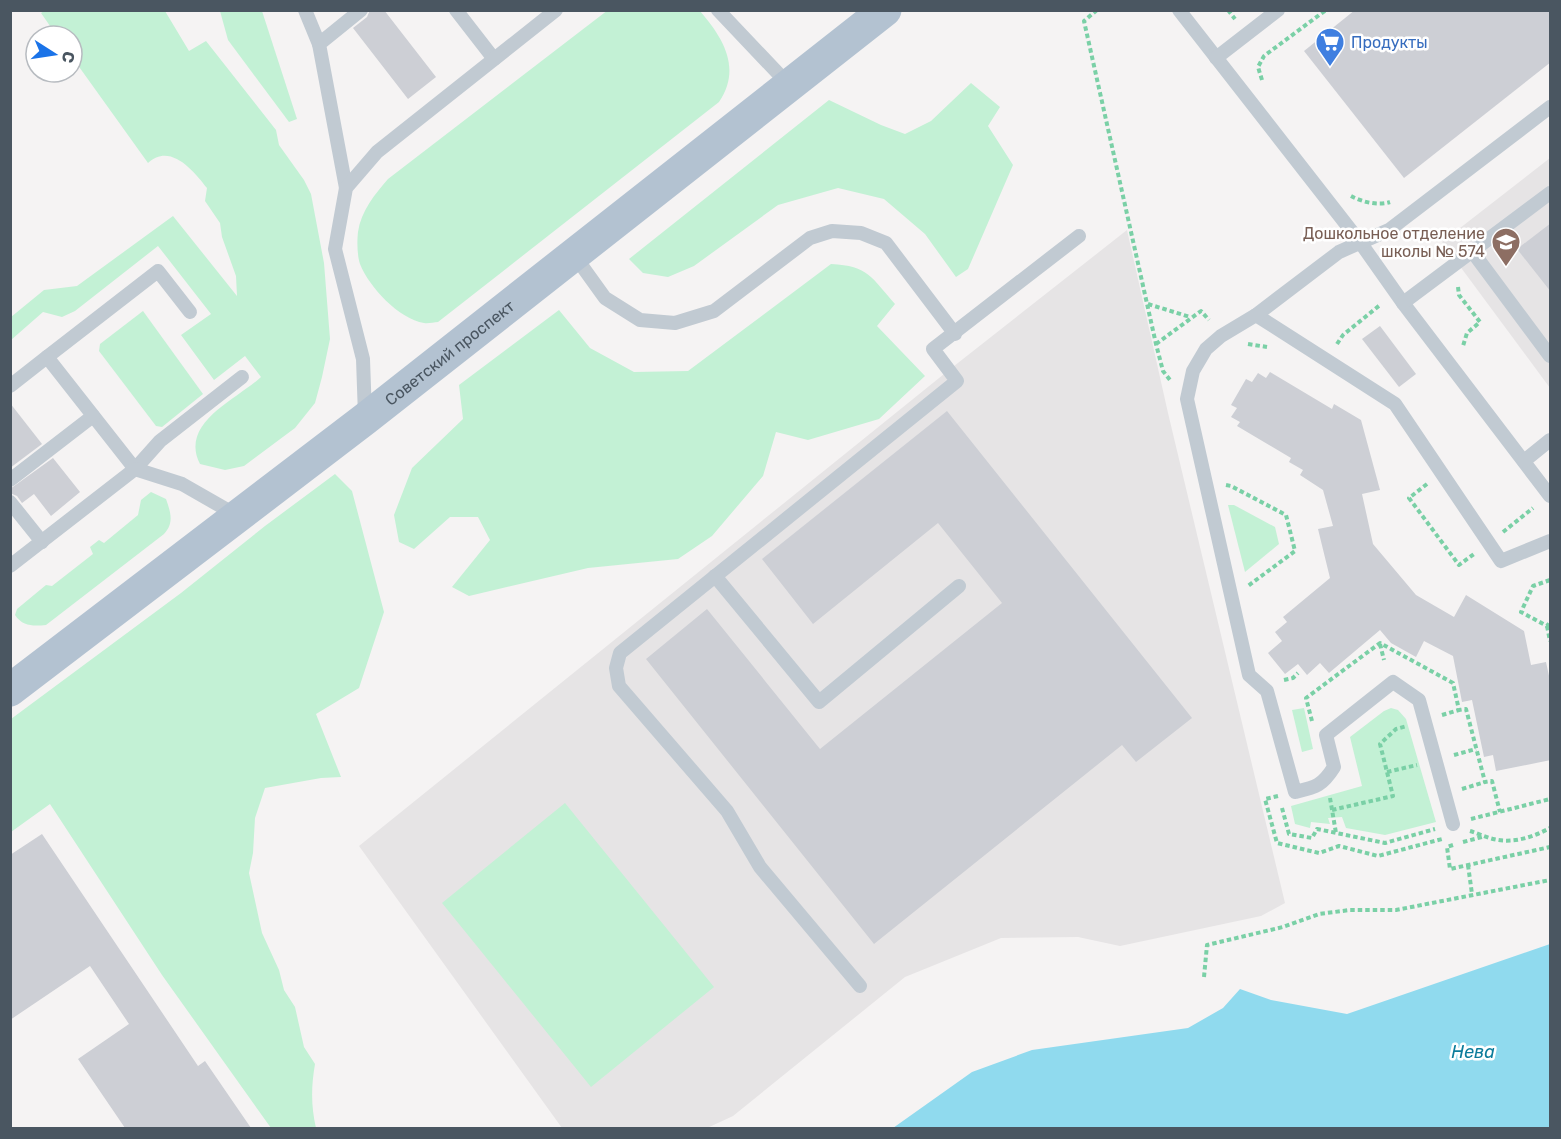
<svg xmlns="http://www.w3.org/2000/svg" width="1561" height="1139" font-family="Rubik,sans-serif">
<style>
.education{fill:#e6e4e5}
.green{fill:#c3f1d5}
.water{fill:#90daee}
.building{fill:#cdcfd5}
.lines{fill:none;stroke-linecap:round;stroke-linejoin:round}
.path{stroke:#7ad0a6;stroke-width:4;stroke-dasharray:4.5 3;stroke-linecap:butt}
.lane{stroke:#c1cad2;stroke-width:14}
.primary{stroke:#b3c2d1;stroke-width:33}
.labels{text-anchor:middle;stroke-width:5;stroke-linejoin:round;paint-order:stroke}
.shop-label{font-size:16px;fill:#366cbe;stroke:#fff;text-anchor:start}
.education-label{font-size:16px;fill:#785e54;stroke:#fff;text-anchor:end}
.street-label{font-size:16px;fill:#4a5661;stroke:#fff}
.water-label{font-size:18px;font-style:italic;fill:#0c7c9b;stroke:#fff}
</style>
<rect width="100%" height="100%" fill="#f5f3f3"/>
<!-- education -->
<g class="education">
<path d="M 1550,158 L 1550,388 L 1442,242 Z"/>
<path d="M 1127,230 L 1168,413 L 1285,903 L 1261,916 L 1120,946 L 1078,937 L 1001,938 L 905,977 L 733,1116 L 707,1128 L 562,1128 L 359,846 L 949,370 Z"/>
</g>
<!-- green -->
<g class="green">
<path d="M 608,10 L 700,11 C 723,38 742,68 719,102 L 438,322 C 434,322 428,324 424,323 C 399,319 369,287 360,264 C 357,255 357,241 358,232 C 361,211 375,194 388,179 Z"/>
<path d="M 44,11 L 165,11 L 189,51 L 206,41 L 276,130 L 279,145 L 304,180 L 311,194 L 324,263 L 330,339 L 322,377 L 315,403 L 295,428 L 244,466 L 225,470 L 200,464 C 179,423 236,400 261,377 L 245,356 L 214,380 L 181,335 L 211,314 L 158,246 L 75,311 L 62,317 L 43,312 L 11,340 L 11,317 L 44,290 L 77,286 L 173,216 L 237,296 L 236,276 L 222,237 L 220,223 L 205,201 L 207,188 C 194,171 170,142 148,163 L 72,57 L 72,36 L 57,36 L 41,13 Z"/>
<path d="M 220,11 L 262,11 L 297,119 L 289,122 L 228,40 Z"/>
<path d="M 971,83 L 1000,107 L 988,126 L 1013,165 L 968,269 L 956,277 L 925,234 L 884,199 L 838,188 L 778,205 L 694,266 L 668,277 L 643,273 L 629,259 L 829,100 L 881,125 L 905,134 L 931,121 Z"/>
<path d="M 831,264 C 869,266 871,277 895,304 L 877,326 L 925,376 L 879,419 L 808,440 L 776,432 L 763,476 L 712,536 L 678,559 L 588,568 L 469,596 L 452,587 L 490,540 L 478,517 L 450,517 L 414,549 L 399,542 L 394,515 L 412,468 L 463,419 L 459,385 L 559,310 L 590,348 L 634,372 L 688,371 Z"/>
<path d="M 143,311 L 203,394 L 162,427 L 156,426 L 99,351 L 100,344 Z"/>
<path d="M 335,474 L 352,491 L 384,612 L 359,688 L 316,714 L 341,777 L 321,778 L 265,788 L 255,818 L 253,853 L 249,873 L 262,933 L 279,970 L 284,990 L 295,1007 L 304,1047 L 315,1064 C 311,1087 311,1106 316,1128 L 271,1128 L 162,975 L 50,804 L 11,832 L 11,719 L 181,593 L 265,526 Z"/>
<path d="M 151,492 L 166,499 C 171,513 174,523 164,534 L 46,625 C 34,626 23,627 15,615 L 17,609 L 46,585 L 52,586 L 93,554 L 90,547 L 99,540 L 104,543 L 138,515 L 141,500 Z"/>
<path d="M 1228,505 L 1234,505 L 1275,527 L 1279,544 L 1245,572 Z"/>
<path d="M 1304,708 L 1313,749 L 1302,752 L 1292,710 Z"/>
<path d="M 1391,708 L 1398,710 L 1406,719 L 1436,822 L 1385,835 L 1346,828 L 1342,817 L 1328,818 L 1330,824 L 1311,822 L 1310,828 L 1295,824 L 1291,806 L 1362,786 L 1350,737 L 1384,711 Z"/>
<path d="M 565,803 L 714,987 L 591,1087 L 442,903 Z"/>
</g>
<!-- water -->
<path class="water" d="M 1550,944 L 1550,1128 L 893,1128 L 972,1072 L 1032,1050 L 1188,1028 L 1223,1008 L 1240,989 L 1271,1000 L 1347,1014 Z"/>
<!-- building -->
<g class="building">
<path d="M 370,10 L 384,10 L 436,77 L 408,99 L 353,28 L 367,17 Z"/>
<path d="M 1355,10 L 1551,10 L 1551,62 L 1404,178 L 1304,51 Z"/>
<path d="M 1551,223 L 1551,292 L 1517,249 Z"/>
<path d="M 1380,326 L 1416,374 L 1399,387 L 1362,339 Z"/>
<path d="M 1270,372 L 1332,409 L 1334,404 L 1361,420 L 1380,490 L 1362,494 L 1373,544 L 1416,595 L 1454,617 L 1466,595 L 1524,631 L 1531,665 L 1546,662 L 1551,685 L 1551,760 L 1496,771 L 1493,755 L 1484,757 L 1472,700 L 1462,702 L 1453,656 L 1424,641 L 1416,657 L 1391,643 L 1380,630 L 1329,673 L 1320,663 L 1307,675 L 1298,664 L 1285,674 L 1268,653 L 1282,641 L 1275,632 L 1287,622 L 1283,617 L 1330,578 L 1318,529 L 1333,526 L 1323,490 L 1300,475 L 1303,470 L 1289,462 L 1291,458 L 1237,426 L 1240,422 L 1231,417 L 1237,408 L 1231,405 L 1246,379 L 1252,382 L 1258,373 L 1266,378 Z"/>
<path d="M 10,403 L 42,444 L 10,468 Z"/>
<path d="M 947,411 L 1192,718 L 1136,762 L 1122,745 L 874,944 L 646,659 L 707,609 L 820,749 L 1002,603 L 938,523 L 813,624 L 762,559 Z"/>
<path d="M 53,458 L 80,492 L 51,516 L 34,494 L 22,503 L 17,496 L 10,493 L 10,489 Z"/>
<path d="M 42,834 L 198,1066 L 205,1061 L 251,1128 L 125,1128 L 78,1059 L 129,1024 L 90,966 L 10,1020 L 10,855 Z"/>
</g>
<g class="lines">
<!-- path -->
<g class="path">
<path d="M 1097,10 L 1084,21 L 1156,344 L 1163,371 L 1170,380"/>
<path d="M 1228,10 L 1235,19"/>
<path d="M 1262,80 L 1258,67 L 1264,56 L 1326,10"/>
<path d="M 1351,196 C 1362,202 1378,206 1390,202"/>
<path d="M 1458,287 L 1459,295 L 1480,322 L 1467,333 L 1463,346"/>
<path d="M 1148,304 L 1190,317"/>
<path d="M 1156,344 L 1201,311 L 1209,320"/>
<path d="M 1248,344 L 1267,347"/>
<path d="M 1337,344 L 1343,335 L 1380,305"/>
<path d="M 1427,484 L 1409,498 L 1459,565 L 1474,554"/>
<path d="M 1226,485 L 1231,486 L 1286,515 L 1295,551 L 1248,586"/>
<path d="M 1503,532 L 1533,508"/>
<path d="M 1550,580 L 1533,586 L 1521,612 L 1547,626 L 1550,622"/>
<path d="M 1547,626 L 1550,641"/>
<path d="M 1380,644 L 1384,660"/>
<path d="M 1284,680 L 1293,678 L 1298,673"/>
<path d="M 1442,715 L 1459,710"/>
<path d="M 1312,721 L 1306,698 L 1380,643 L 1453,683 L 1459,710 L 1466,709 L 1485,782 L 1492,781 L 1500,812"/>
<path d="M 1454,755 L 1476,749"/>
<path d="M 1387,772 L 1417,765"/>
<path d="M 1462,789 L 1485,782"/>
<path d="M 1278,796 L 1265,799 L 1277,843 L 1319,853 L 1339,846 L 1378,856 L 1442,839"/>
<path d="M 1330,798 L 1336,833"/>
<path d="M 1282,808 L 1289,834 L 1312,838 L 1317,829 L 1385,843 L 1435,829"/>
<path d="M 1332,810 L 1393,796 L 1380,744 L 1396,729 L 1407,726"/>
<path d="M 1471,819 L 1550,799"/>
<path d="M 1470,831 C 1477,833 1485,837 1493,839 C 1513,844 1533,837 1550,828"/>
<path d="M 1463,842 L 1482,837"/>
<path d="M 1453,845 L 1447,847 L 1450,869 L 1550,847"/>
<path d="M 1468,865 L 1472,894"/>
<path d="M 1204,977 L 1207,945 L 1283,927 L 1319,914 L 1350,910 L 1396,910 L 1550,880"/>
</g>
<!-- lane -->
<g class="lane">
<path d="M 305,10 L 319,44"/>
<path d="M 456,10 L 494,59"/>
<path d="M 718,10 L 790,86"/>
<path d="M 1179,10 L 1360,242 L 1403,303 L 1550,496"/>
<path d="M 1216,58 L 1278,10"/>
<path d="M 346,188 L 319,44 L 361,10"/>
<path d="M 1472,251 L 1550,356"/>
<path d="M 574,255 L 605,298 L 640,320 L 675,323 L 714,311 L 810,238 L 832,231 L 861,233 L 886,243 L 955,334"/>
<path d="M 1403,303 L 1550,193"/>
<path d="M 1256,315 L 1395,404 L 1501,561 L 1550,541"/>
<path d="M 47,357 L 158,271 L 190,312"/>
<path d="M 10,386 L 47,357 L 135,469 L 160,441 L 242,377"/>
<path d="M 365,416 L 363,359 L 335,249 L 346,188 L 377,152 L 556,10"/>
<path d="M 1524,461 L 1550,440"/>
<path d="M 10,480 L 93,416"/>
<path d="M 10,502 L 42,542"/>
<path d="M 10,566 L 135,469 L 182,484 L 238,516"/>
<path d="M 715,576 L 819,702 L 959,586"/>
<path d="M 1453,824 L 1419,700 L 1393,682 L 1326,735 L 1334,767 C 1322,786 1316,787 1295,792 L 1267,691 L 1249,675 L 1187,399 L 1193,371 L 1206,349 L 1221,336 L 1256,315 L 1339,252 L 1389,230 L 1550,107"/>
<path d="M 860,986 L 760,867 L 727,811 L 619,686 L 616,668 L 620,653 L 957,381 L 933,349 L 1079,236"/>
</g>
<!-- primary -->
<path class="primary" id="s1" d="M 10,690 L 365,419 L 885,10"/>
</g>
<!-- icons -->
<defs>
<g id="supermarket-pin" transform="scale(1.5)"><path d="M0 17L-7.5 6A9.5 9.5 0 1 1 7.5 6Z" fill="#3f7fe0" stroke="#fff"/><path d="M-6-5.5h2.5l.6 2H6L4.5 2H-2.5L-4.4-4H-6ZM-1.5 3.2a1.3 1.3 0 1 0 .1 0ZM3 3.2a1.3 1.3 0 1 0 .1 0Z" fill="#fff"/></g>
<g id="school-pin" transform="scale(1.5)"><path d="M0 17L-7.5 6A9.5 9.5 0 1 1 7.5 6Z" fill="#8d6e63" stroke="#fff"/><path d="M0-5L7-2L0 1L-7-2ZM-4 1L0 2.5L4 1V4Q0 6-4 4Z" fill="#fff"/></g>
</defs>
<g fill-rule="evenodd">
<use href="#supermarket-pin" x="1330" y="42"/>
<use href="#school-pin" x="1506" y="242"/>
</g>
<g class="labels">
<!-- shop labels -->
<g class="shop-label">
<text x="1351" y="48">Продукты</text>
</g>
<!-- education labels -->
<g class="education-label">
<text x="1485" y="239">Дошкольное отделение<tspan x="1485" dy="18">школы № 574</tspan></text>
</g>
<!-- street labels -->
<g class="street-label">
<text dy="6" stroke="none"><textPath href="#s1" startOffset="554">Советский проспект</textPath></text>
</g>
<!-- water labels -->
<g class="water-label">
<text x="1473" y="1058">Нева</text>
</g>
</g>
<!-- border -->
<rect width="1561" height="1139" fill="none" stroke="#4a5661" stroke-width="24"/>
<!-- north arrow -->
<g transform="translate(54 54) rotate(102)"><circle r="28" fill="#ffffff" stroke="#b7bbc0" stroke-width="1.5"/>
<path d="M0-4.5L10 22L0 15L-10 22Z" fill="#1a73e8"/>
<text y="-9" font-size="16" font-weight="bold" text-anchor="middle" fill="#4a5661">С</text>
</g>
</svg>
